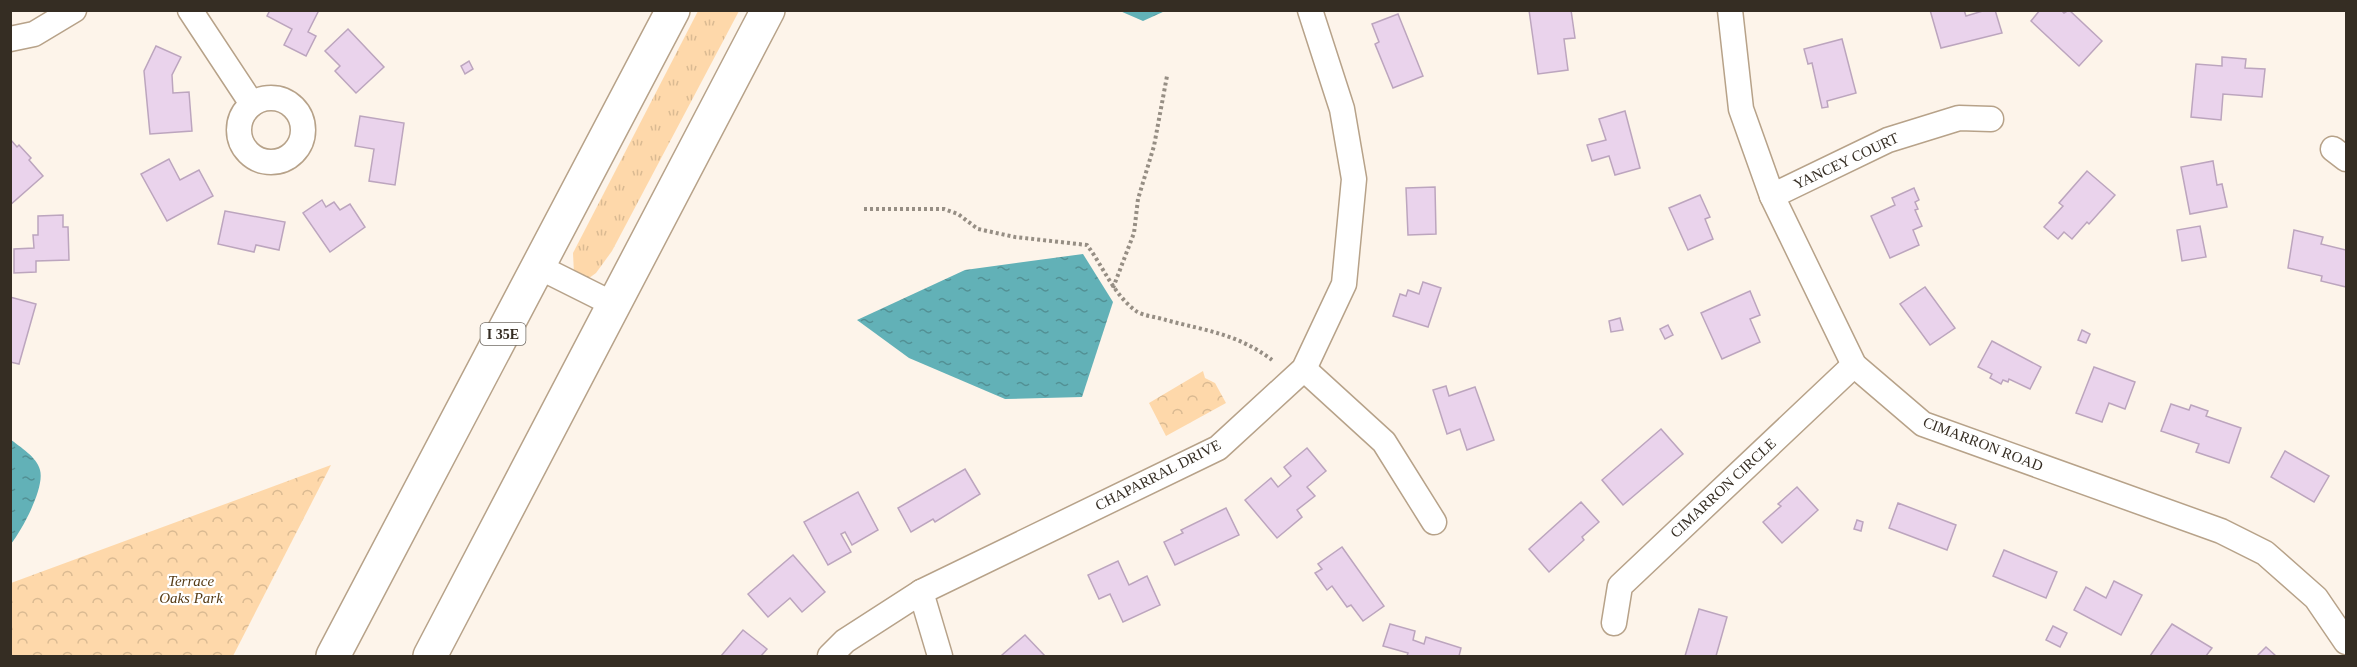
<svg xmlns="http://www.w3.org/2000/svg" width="2357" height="667" font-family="'Times New Roman',serif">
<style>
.grass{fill:url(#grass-tufts)}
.forest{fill:url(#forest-crowns)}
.water{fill:url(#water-ripples)}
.building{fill:#ead3ec;stroke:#bca5be;stroke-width:1.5}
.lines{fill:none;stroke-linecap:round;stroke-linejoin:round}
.minor-casing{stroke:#b7a289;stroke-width:27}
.highway-casing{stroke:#b7a289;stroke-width:36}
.path{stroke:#968e84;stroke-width:4;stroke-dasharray:3 3;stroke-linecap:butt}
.minor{stroke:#fff;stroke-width:24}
.highway{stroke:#fff;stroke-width:33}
.labels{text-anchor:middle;stroke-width:4.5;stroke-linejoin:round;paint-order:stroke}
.shield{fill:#fff;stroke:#726c65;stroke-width:1.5}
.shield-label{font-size:14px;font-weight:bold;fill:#352d23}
.street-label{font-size:15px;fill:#352d23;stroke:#fff}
.park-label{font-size:15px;font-style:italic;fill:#563b15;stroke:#fff}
</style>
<defs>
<pattern id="grass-tufts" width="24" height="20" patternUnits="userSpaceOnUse" patternTransform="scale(1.5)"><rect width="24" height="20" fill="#fed8aa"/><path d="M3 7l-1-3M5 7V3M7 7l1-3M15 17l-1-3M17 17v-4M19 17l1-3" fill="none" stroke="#daba92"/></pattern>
<pattern id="forest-crowns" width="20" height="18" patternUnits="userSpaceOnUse" patternTransform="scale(1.5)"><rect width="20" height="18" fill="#fed8aa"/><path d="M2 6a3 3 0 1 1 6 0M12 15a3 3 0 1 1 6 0" fill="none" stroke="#daba92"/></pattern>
<pattern id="water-ripples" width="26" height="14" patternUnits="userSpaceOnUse" patternTransform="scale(1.5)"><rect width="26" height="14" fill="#62b1b7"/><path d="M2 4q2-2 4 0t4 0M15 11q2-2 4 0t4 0" fill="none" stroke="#529094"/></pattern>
</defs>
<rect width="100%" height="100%" fill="#fdf4ea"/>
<!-- grass -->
<path class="grass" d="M 698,11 L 739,11 L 612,251 L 596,273 L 585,281 L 574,274 L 573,253 Z"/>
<!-- forest -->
<g class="forest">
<path d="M 1203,371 L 1205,378 L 1215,383 L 1226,403 L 1166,436 L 1149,403 Z"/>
<path d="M 331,465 L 233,656 L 11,656 L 11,583 Z"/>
</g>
<!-- water -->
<g class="water">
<path d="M 1120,11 L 1165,11 L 1143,21 Z"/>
<path d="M 1083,254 L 1113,302 L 1082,397 L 1005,399 L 909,358 L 857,320 L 965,270 Z"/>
<path d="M 10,439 C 20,447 37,457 40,470 C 45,488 22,530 11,544 Z"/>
</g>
<!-- building -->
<g class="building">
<path d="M 270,10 L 319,10 L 308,32 L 316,36 L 306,56 L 284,45 L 292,29 L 267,16 Z"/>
<path d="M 1529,10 L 1571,10 L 1575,38 L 1564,39 L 1568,70 L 1538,74 Z"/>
<path d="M 1930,10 L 1964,10 L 1966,16 L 1986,10 L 1995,10 L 2002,33 L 1941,48 Z"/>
<path d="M 2040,10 L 2061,10 L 2064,13 L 2069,10 L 2102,41 L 2079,66 L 2031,21 Z"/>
<path d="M 1398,14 L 1423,76 L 1393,88 L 1375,44 L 1379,42 L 1372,24 Z"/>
<path d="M 348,29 L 384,67 L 356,93 L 335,71 L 340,66 L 325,51 Z"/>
<path d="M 1842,39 L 1856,93 L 1827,101 L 1828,107 L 1822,108 L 1812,63 L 1808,64 L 1804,49 Z"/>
<path d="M 156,46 L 181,57 L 172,75 L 173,93 L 189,92 L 192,131 L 150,134 L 144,71 Z"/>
<path d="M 2222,57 L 2246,59 L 2245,68 L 2265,69 L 2262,97 L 2223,94 L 2221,120 L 2191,117 L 2196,64 L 2222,66 Z"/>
<path d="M 469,61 L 473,69 L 465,74 L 461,66 Z"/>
<path d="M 1625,111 L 1640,168 L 1615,175 L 1609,156 L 1592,161 L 1587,145 L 1606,140 L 1599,119 Z"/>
<path d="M 360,116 L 404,123 L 395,185 L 369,181 L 374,149 L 355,146 Z"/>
<path d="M 10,139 L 17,147 L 19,145 L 31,158 L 29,160 L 43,176 L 10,205 Z"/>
<path d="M 169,159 L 180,180 L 199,170 L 213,196 L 167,221 L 141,174 Z"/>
<path d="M 2213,161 L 2217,185 L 2222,184 L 2227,207 L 2190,214 L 2181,167 Z"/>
<path d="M 2087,171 L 2115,195 L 2089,224 L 2087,222 L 2072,239 L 2064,232 L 2058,239 L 2044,227 L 2063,206 L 2059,203 Z"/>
<path d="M 1435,187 L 1436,234 L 1408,235 L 1406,188 Z"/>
<path d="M 1914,188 L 1919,200 L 1915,202 L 1918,209 L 1915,210 L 1922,226 L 1913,230 L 1919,245 L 1890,258 L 1871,216 L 1895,205 L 1892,198 Z"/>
<path d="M 1700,195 L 1710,217 L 1705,219 L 1713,239 L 1688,250 L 1669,208 Z"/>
<path d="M 322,200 L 326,207 L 334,202 L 340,210 L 350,204 L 365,227 L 330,252 L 303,213 Z"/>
<path d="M 225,211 L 285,222 L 279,250 L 256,245 L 254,252 L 218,244 Z"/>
<path d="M 63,215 L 63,227 L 68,227 L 69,260 L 36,261 L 36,272 L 14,273 L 14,249 L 34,248 L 33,235 L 38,235 L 38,216 Z"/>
<path d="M 2200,226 L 2206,257 L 2182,261 L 2177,230 Z"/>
<path d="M 2294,230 L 2323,237 L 2321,244 L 2346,250 L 2346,287 L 2321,281 L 2322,276 L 2288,268 Z"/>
<path d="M 1423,282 L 1441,288 L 1428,327 L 1393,316 L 1400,294 L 1406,296 L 1408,290 L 1419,294 Z"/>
<path d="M 1925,287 L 1955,328 L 1930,345 L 1900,304 Z"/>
<path d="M 1750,291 L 1760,315 L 1750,319 L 1760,342 L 1722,359 L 1701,313 Z"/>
<path d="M 10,297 L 36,304 L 19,364 L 10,362 Z"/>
<path d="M 1620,318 L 1623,330 L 1611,332 L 1609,321 Z"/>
<path d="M 1668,325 L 1673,335 L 1665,339 L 1660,329 Z"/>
<path d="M 2082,330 L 2090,334 L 2086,343 L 2078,340 Z"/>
<path d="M 1992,341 L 2041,367 L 2030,389 L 2009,379 L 2008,382 L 2003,380 L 2001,384 L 1990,378 L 1992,374 L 1978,367 Z"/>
<path d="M 2094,367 L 2135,382 L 2125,409 L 2109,403 L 2102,422 L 2076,413 Z"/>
<path d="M 1446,386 L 1449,396 L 1475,387 L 1494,440 L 1467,450 L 1460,429 L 1447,434 L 1433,390 Z"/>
<path d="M 2171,404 L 2189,410 L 2191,405 L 2208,411 L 2206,416 L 2241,428 L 2229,463 L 2196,452 L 2199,444 L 2161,431 Z"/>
<path d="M 1661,429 L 1683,454 L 1623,505 L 1602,480 Z"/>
<path d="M 1307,448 L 1326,471 L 1307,487 L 1315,496 L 1297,510 L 1302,517 L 1277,538 L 1245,500 L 1271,478 L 1278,487 L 1291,476 L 1284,467 Z"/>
<path d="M 2285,451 L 2329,476 L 2314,502 L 2271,477 Z"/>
<path d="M 965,469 L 980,494 L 935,522 L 933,519 L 911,532 L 898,508 Z"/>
<path d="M 1797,487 L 1818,510 L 1782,543 L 1763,522 L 1781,506 L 1778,504 Z"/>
<path d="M 858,492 L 878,530 L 852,545 L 845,532 L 841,534 L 851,552 L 828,565 L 804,522 Z"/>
<path d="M 1581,502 L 1599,522 L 1582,537 L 1584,540 L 1549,572 L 1529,549 Z"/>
<path d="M 1898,503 L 1956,525 L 1947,550 L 1889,528 Z"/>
<path d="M 1226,508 L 1239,535 L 1175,565 L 1164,542 L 1183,533 L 1181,530 Z"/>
<path d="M 1857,520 L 1863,522 L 1861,531 L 1854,529 Z"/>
<path d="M 1342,547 L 1384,606 L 1363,621 L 1351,605 L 1347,607 L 1332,586 L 1327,590 L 1315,573 L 1322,569 L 1318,564 Z"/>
<path d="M 2004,550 L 2057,572 L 2046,598 L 1993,576 Z"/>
<path d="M 793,555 L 825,592 L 802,612 L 790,598 L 768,617 L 748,594 Z"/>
<path d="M 1118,561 L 1129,585 L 1147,576 L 1160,605 L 1123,622 L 1110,594 L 1099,599 L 1088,575 Z"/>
<path d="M 2114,581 L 2142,595 L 2121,635 L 2074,610 L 2086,587 L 2106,598 Z"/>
<path d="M 1699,609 L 1727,617 L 1716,656 L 1685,656 Z"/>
<path d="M 1390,624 L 1415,631 L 1413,640 L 1424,644 L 1426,637 L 1461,648 L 1459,656 L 1407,656 L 1408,653 L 1383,646 Z"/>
<path d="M 2172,624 L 2212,648 L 2206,656 L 2150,656 Z"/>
<path d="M 2053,626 L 2067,633 L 2060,647 L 2046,640 Z"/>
<path d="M 743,630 L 767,649 L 761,656 L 721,656 Z"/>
<path d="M 1025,635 L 1045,656 L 1003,656 L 1002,655 Z"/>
<path d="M 2266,647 L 2276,656 L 2257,656 Z"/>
</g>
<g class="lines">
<!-- minor casing -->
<g class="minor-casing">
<g id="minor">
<path d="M 190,10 L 252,104"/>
<path d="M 1730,10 L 1741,109 L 1772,196 L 1854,365 L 1923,424 L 2221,531 L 2265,553 L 2316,598 L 2346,642"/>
<path d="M 10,39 L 34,34 L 74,10"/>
<circle cx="271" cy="130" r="32"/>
<path d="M 2333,149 L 2346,159"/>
<path d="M 1772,196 L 1888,140 L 1959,118 L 1991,119"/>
<path d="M 539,267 L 615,305"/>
<path d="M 1304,369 L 1384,442 L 1434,522"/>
<path d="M 921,592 L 940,656"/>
<path d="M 1614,623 L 1620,586 L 1854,365"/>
<path d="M 830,656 L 845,641 L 921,592 L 1218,448 L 1304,369 L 1344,284 L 1354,179 L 1342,109 L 1310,10"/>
</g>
</g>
<!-- highway casing -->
<g class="highway-casing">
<g id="highway">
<path d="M 333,656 L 673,10"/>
<path d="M 430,656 L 768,10"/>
</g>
</g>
<!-- path -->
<g class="path">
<path d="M 864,209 L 944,209 L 958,214 L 978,229 L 1015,237 L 1087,245 C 1103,266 1113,294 1136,311 C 1143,316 1157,317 1166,320 C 1207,331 1238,334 1272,360"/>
<path d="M 1113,288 L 1134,233 L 1138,199 L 1154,146 L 1167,76"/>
</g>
<!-- minor -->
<use href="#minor" class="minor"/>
<!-- highway -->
<use href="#highway" class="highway"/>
</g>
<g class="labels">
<!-- shield labels -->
<rect class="shield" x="480.5" y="323" width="45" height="22" rx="4.5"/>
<g class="shield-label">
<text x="503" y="339">I 35E</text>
</g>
<!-- street labels -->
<g class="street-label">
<text transform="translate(1846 161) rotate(-25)" y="5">YANCEY COURT</text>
<text transform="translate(1983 444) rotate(21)" y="5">CIMARRON ROAD</text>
<text transform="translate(1158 475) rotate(-27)" y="5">CHAPARRAL DRIVE</text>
<text transform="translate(1723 488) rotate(-43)" y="5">CIMARRON CIRCLE</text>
</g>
<!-- park labels -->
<g class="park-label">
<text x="191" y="586">Terrace<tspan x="191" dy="17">Oaks Park</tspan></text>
</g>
</g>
<!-- border -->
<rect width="2357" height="667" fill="none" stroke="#352d23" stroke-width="24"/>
</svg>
